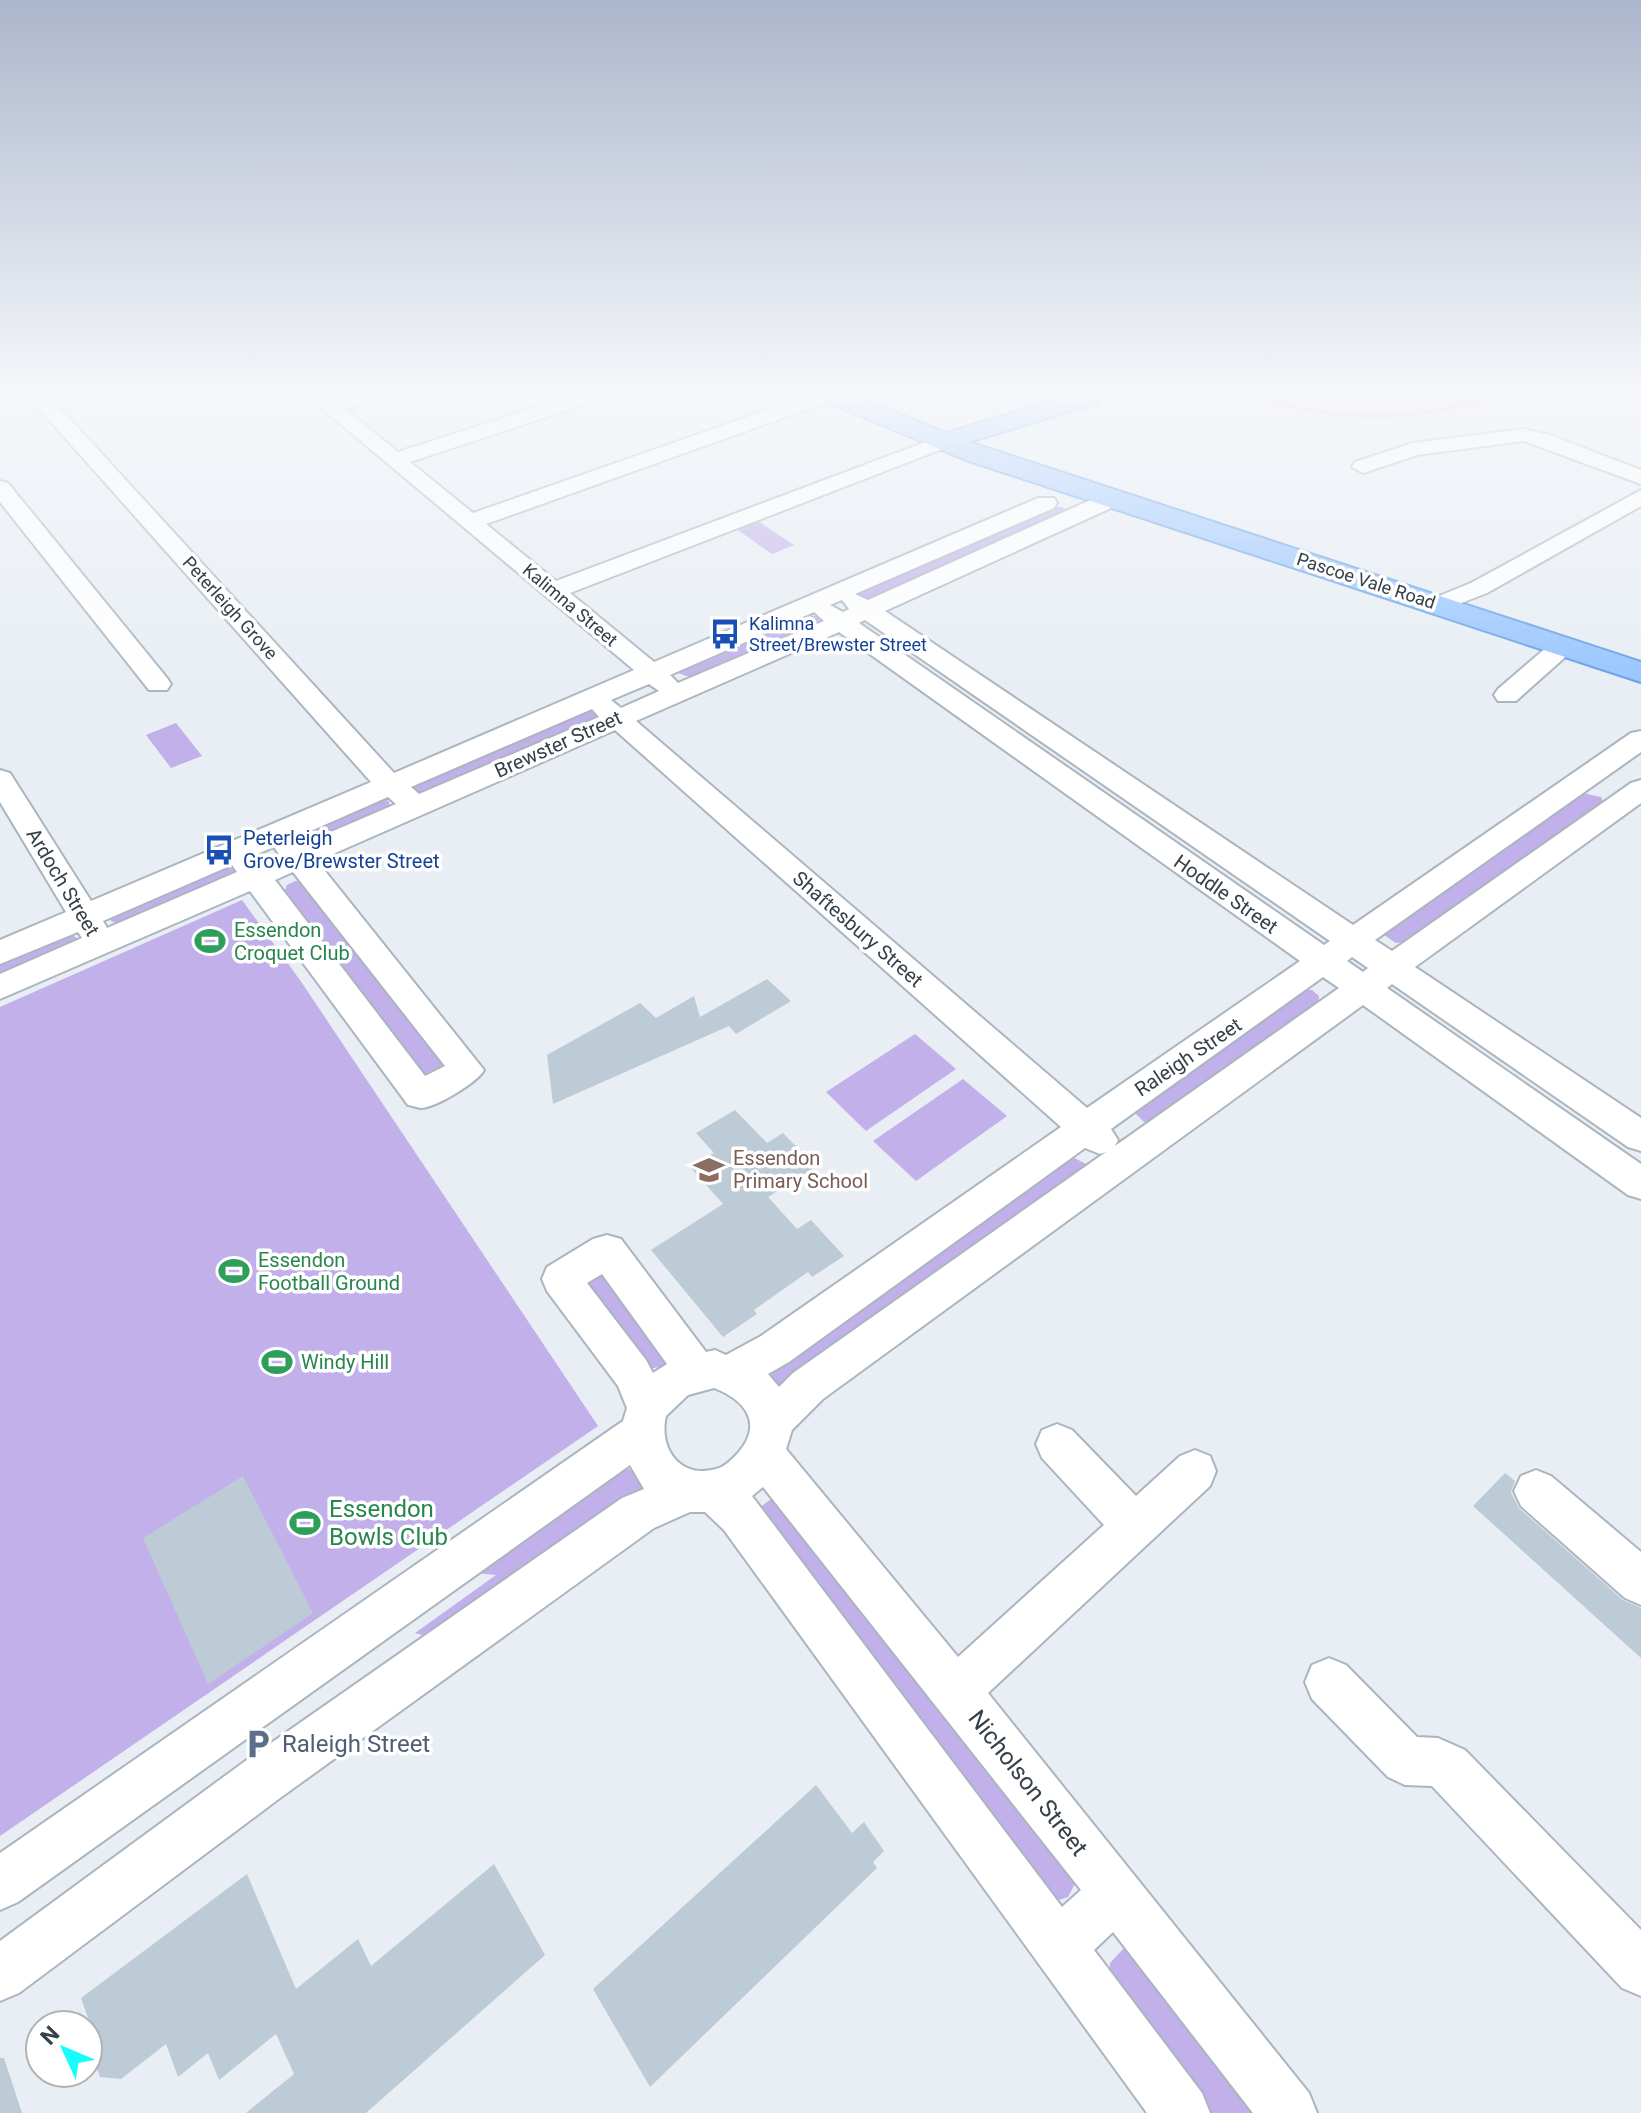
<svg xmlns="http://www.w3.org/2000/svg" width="1641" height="2113" font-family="Roboto,sans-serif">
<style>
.green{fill:#c1b0e9}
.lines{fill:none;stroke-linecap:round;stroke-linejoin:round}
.stream{stroke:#f2b8a3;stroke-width:5}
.building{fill:#bdcbd6}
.minor-casing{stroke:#aab5c0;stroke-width:4}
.major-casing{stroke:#649fe6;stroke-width:4}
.minor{fill:#fff;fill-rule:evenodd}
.major{fill:#96c4ff;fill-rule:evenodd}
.labels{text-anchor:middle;stroke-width:7;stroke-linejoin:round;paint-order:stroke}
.far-street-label{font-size:18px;fill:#364048;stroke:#fff}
.far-transit-label{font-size:18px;fill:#164399;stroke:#fff;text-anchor:start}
.street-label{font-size:20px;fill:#364048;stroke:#fff}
.transit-label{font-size:20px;fill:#164399;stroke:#fff;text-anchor:start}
.leisure-label{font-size:20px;fill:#27864d;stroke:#fff;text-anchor:start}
.education-label{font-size:20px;fill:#785e54;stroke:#fff;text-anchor:start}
.near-leisure-label{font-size:24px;fill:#27864d;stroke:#fff;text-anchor:start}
.near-service-label{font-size:24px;fill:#4e5e75;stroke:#fff;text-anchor:start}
.near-street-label{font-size:24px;fill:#364048;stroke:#fff}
</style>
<rect width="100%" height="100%" fill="#e8eef4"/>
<!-- green -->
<g class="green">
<path d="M 1050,507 L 1062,507 L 1070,511 L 872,600 L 858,595 L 858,592 Z"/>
<path d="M 757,520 L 794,545 L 772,554 L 735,528 Z"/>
<path d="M 808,614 L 818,617 L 820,622 L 692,678 L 678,673 Z"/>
<path d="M 588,709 L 601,717 L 420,795 L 412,794 L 410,785 Z"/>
<path d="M 176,723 L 202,756 L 171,768 L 146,735 Z"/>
<path d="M 1578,792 L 1601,797 L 1605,805 L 1407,942 L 1396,943 L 1384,935 L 1387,929 Z"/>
<path d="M 380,798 L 389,801 L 390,808 L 308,842 L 302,838 L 301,835 Z"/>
<path d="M 224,863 L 239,867 L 237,875 L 120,925 L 111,921 L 111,918 Z"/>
<path d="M 295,881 L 301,881 L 447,1066 L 425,1078 L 283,895 L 287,885 Z"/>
<path d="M 242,900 L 302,983 L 598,1426 L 0,1836 L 0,1007 Z"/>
<path d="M 68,933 L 77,938 L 76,943 L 0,980 L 0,959 Z"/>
<path d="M 1296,990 L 1312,990 L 1319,996 L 1318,1007 L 1157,1123 L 1144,1122 L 1136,1114 L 1137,1101 Z"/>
<path d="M 915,1034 L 956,1069 L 866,1131 L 826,1092 Z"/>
<path d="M 963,1079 L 1007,1116 L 916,1181 L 873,1141 Z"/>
<path d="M 1065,1153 L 1086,1164 L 1084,1176 L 796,1382 L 779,1385 L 772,1378 L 771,1364 Z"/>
<path d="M 598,1268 L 668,1361 L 664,1366 L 649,1369 L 582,1279 Z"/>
<path d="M 623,1466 L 640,1475 L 642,1485 L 639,1499 L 440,1640 L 415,1633 L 496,1575 L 465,1572 Z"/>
<path d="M 782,1491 L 1079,1876 L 1068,1897 L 1056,1901 L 751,1514 Z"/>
<path d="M 1124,1948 L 1135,1949 L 1268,2113 L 1203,2113 L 1109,1973 L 1110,1963 Z"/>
</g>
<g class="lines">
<!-- stream -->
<path class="stream" d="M 1251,395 C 1312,416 1375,421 1439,410 C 1461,406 1483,399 1505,395"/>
</g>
<!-- building -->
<g class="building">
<path d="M 767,979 L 791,1001 L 736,1034 L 729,1026 L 553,1104 L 547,1055 L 640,1003 L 656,1018 L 694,996 L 700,1017 Z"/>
<path d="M 735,1110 L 767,1143 L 783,1133 L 816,1167 L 768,1197 L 797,1229 L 811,1220 L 844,1256 L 812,1277 L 808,1272 L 754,1310 L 757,1314 L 723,1337 L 651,1250 L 723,1204 L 690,1167 L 714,1153 L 696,1133 Z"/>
<path d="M 1505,1473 L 1515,1481 L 1511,1492 L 1519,1508 L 1623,1600 L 1641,1608 L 1641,1658 L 1473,1506 Z"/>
<path d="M 243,1476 L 313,1613 L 208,1684 L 143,1538 Z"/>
<path d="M 816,1785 L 852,1833 L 864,1822 L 884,1851 L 873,1862 L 877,1868 L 650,2087 L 593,1989 Z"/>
<path d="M 494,1864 L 545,1955 L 366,2113 L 246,2113 L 294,2074 L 276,2034 L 219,2080 L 208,2053 L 178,2077 L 166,2044 L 121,2079 L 100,2077 L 88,2042 L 88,2018 L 81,1998 L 247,1874 L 296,1989 L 358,1939 L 371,1966 Z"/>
<path d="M 0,2058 L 4,2058 L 22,2113 L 0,2113 Z"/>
</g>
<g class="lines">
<!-- minor casing -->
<g class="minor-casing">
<g id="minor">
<path d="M 27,395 L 48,395 L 394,773 L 634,670 L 306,395 L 328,395 L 334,400 L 349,395 L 381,395 L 378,399 L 345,409 L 398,452 L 574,395 L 604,395 L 601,399 L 410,462 L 473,513 L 810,395 L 839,395 L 836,399 L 486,524 L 556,581 L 936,438 L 950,438 L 953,442 L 950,446 L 570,593 L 654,662 L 1038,498 L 1054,498 L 1057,503 L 1054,508 L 855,594 L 868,600 L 1106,493 L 1122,493 L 1125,498 L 1122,503 L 885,611 L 1353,925 L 1631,733 L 1641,731 L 1641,752 L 1375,940 L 1392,951 L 1631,783 L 1641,780 L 1641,803 L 1415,967 L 1641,1118 L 1641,1151 L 1628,1147 L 1392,984 L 1387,988 L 1641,1164 L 1641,1199 L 1628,1195 L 1363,1005 L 823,1399 L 792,1430 L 786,1449 L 958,1657 L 1104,1525 L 1042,1458 L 1036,1444 L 1042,1430 L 1057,1424 L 1072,1430 L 1136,1496 L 1180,1456 L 1195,1450 L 1210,1456 L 1216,1471 L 1210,1486 L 988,1693 L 1309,2093 L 1317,2113 L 1253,2113 L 1113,1932 L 1094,1950 L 1202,2093 L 1210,2113 L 1147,2113 L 724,1530 L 705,1512 L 690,1512 L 654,1528 L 280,1798 L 19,1993 L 0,2001 L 0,1941 L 244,1762 L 622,1498 L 644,1489 L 630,1465 L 18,1902 L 0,1910 L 0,1853 L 623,1421 L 627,1408 L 618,1386 L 547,1291 L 542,1279 L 547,1267 L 593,1239 L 607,1235 L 621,1239 L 706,1352 L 715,1350 L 726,1355 L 761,1336 L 1061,1127 L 615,730 L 317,861 L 484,1070 C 478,1082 435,1108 421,1108 C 419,1108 410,1105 408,1105 L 250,891 L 0,999 L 0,974 L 82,938 L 78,932 L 0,964 L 0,940 L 66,912 L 0,802 L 0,770 L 10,773 L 91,901 L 371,782 ZM 842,600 L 849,609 L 843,612 L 830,605 ZM 814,612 L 824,621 L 678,683 L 670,675 ZM 865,620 L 1330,941 L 1324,945 L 859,623 ZM 839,632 L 1300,961 L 1087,1108 L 636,721 ZM 649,684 L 659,691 L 621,708 L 611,700 ZM 592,709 L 599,717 L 419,794 L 411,787 ZM 388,797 L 396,804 L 303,844 L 297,837 ZM 274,847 L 279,854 L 261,862 L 255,855 ZM 232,865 L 237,872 L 107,928 L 103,921 ZM 293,872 L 445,1066 L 425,1076 L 275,880 ZM 1352,957 L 1368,968 L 1363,972 L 1347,961 ZM 1323,977 L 1339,988 L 1115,1146 L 1118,1140 L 1111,1129 ZM 1085,1148 L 1100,1154 L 1106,1152 L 793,1373 L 779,1387 L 768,1374 L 789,1362 ZM 602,1274 L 667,1364 L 653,1373 L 646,1360 L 587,1283 ZM 714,1388 C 745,1400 764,1423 738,1453 C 732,1459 727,1465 719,1468 C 682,1481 658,1450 666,1416 L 688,1395 ZM 763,1487 L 1081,1890 L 1062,1907 L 752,1496 Z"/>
<path d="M 1524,429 L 1550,435 L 1641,470 L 1641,484 L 1524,441 L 1417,455 L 1363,473 L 1352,467 L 1355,462 L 1413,443 Z"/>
<path d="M 0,481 L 8,483 L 167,678 L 171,684 L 167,690 L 149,690 L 0,502 Z"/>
<path d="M 1641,490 L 1641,506 L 1487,593 L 1438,612 L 1429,610 L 1426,605 L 1429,600 L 1471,583 Z"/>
<path d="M 1563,638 L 1572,641 L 1576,646 L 1572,651 L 1516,701 L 1498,701 L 1494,695 L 1498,689 L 1554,641 Z"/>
<path d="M 1536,1470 L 1551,1476 L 1641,1552 L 1641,1605 L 1625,1598 L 1521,1506 L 1514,1491 L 1521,1476 Z"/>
<path d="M 1329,1658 L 1346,1665 L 1417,1737 L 1438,1738 L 1465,1750 L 1641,1930 L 1641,1996 L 1622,1988 L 1432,1786 L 1405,1785 L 1388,1777 L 1312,1699 L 1305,1682 L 1312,1665 Z"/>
</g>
</g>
<!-- major casing -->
<g class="major-casing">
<path id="major" d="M 819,395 L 853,395 L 946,433 L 1072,395 L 1098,395 L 1100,398 L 1097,403 L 969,442 L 1641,662 L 1641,682 L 966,460 L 822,400 Z"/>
</g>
<!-- minor -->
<use href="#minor" class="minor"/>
<!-- major -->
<use href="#major" class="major"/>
</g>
<!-- sky -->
<linearGradient id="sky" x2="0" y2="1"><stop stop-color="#acb6cc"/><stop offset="0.57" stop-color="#f5f7fa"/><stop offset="1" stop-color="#f5f7fa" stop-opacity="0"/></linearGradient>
<rect width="1641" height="691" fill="url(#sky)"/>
<!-- icons -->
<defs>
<g id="bus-bare" transform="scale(2.4)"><path d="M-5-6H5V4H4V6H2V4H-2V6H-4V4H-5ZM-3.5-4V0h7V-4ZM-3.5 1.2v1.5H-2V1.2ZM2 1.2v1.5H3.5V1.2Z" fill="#1a4fb4" stroke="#fff" stroke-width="2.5" paint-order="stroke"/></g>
<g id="stadium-bare" transform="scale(2.4)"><path d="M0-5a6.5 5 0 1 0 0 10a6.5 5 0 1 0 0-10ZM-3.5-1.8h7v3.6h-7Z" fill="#2e9e5b" stroke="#fff" stroke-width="2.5" paint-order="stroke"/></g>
<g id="school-bare" transform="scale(2.4)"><path d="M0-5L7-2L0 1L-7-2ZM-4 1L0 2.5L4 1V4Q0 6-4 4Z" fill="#8d6e63" stroke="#fff" stroke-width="2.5" paint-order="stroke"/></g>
<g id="parking-bare" transform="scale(2.4)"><path d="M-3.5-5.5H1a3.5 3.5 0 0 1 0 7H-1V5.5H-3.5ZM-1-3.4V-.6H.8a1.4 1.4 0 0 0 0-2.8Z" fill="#5c6f8a" stroke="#fff" stroke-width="2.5" paint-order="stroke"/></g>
</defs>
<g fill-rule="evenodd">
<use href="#bus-bare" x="725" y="634"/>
<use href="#bus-bare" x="219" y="850"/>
<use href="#stadium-bare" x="210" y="941"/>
<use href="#school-bare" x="709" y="1170"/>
<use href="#stadium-bare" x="234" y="1271"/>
<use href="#stadium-bare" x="277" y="1362"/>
<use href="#stadium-bare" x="305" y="1523"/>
<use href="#parking-bare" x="258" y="1744"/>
</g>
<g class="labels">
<!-- far-street labels -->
<g class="far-street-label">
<text transform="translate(1366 581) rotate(18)" y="6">Pascoe Vale Road</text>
<text transform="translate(570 605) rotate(40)" y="6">Kalimna Street</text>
<text transform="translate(230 608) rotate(48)" y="6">Peterleigh Grove</text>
</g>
<!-- far-transit labels -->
<g class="far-transit-label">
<text x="749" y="630">Kalimna<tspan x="749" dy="21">Street/Brewster Street</tspan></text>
</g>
<!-- street labels -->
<g class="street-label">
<text transform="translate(558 744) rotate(-24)" y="7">Brewster Street</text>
<text transform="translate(63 882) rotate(59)" y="7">Ardoch Street</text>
<text transform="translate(1226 894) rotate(35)" y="7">Hoddle Street</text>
<text transform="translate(858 929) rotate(41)" y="7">Shaftesbury Street</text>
<text transform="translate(1188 1057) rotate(-34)" y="7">Raleigh Street</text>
</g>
<!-- transit labels -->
<g class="transit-label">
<text x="243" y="845">Peterleigh<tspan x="243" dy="23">Grove/Brewster Street</tspan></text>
</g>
<!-- leisure labels -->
<g class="leisure-label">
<text x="234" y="937">Essendon<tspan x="234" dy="23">Croquet Club</tspan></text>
<text x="258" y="1267">Essendon<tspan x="258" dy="23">Football Ground</tspan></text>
<text x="301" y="1369">Windy Hill</text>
</g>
<!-- education labels -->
<g class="education-label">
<text x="733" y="1165">Essendon<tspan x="733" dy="23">Primary School</tspan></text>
</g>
<!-- near-leisure labels -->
<g class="near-leisure-label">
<text x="329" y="1517">Essendon<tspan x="329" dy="28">Bowls Club</tspan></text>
</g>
<!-- near-service labels -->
<g class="near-service-label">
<text x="282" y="1752">Raleigh Street</text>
</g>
<!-- near-street labels -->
<g class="near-street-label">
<text transform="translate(1028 1783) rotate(52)" y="8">Nicholson Street</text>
</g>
</g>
<!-- north arrow -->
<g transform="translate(64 2049) rotate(314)"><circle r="38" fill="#ffffff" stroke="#afb3b6" stroke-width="2"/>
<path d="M0-6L14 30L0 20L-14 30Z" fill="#15fefe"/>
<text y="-12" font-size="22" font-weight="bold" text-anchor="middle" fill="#364048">N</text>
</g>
</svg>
